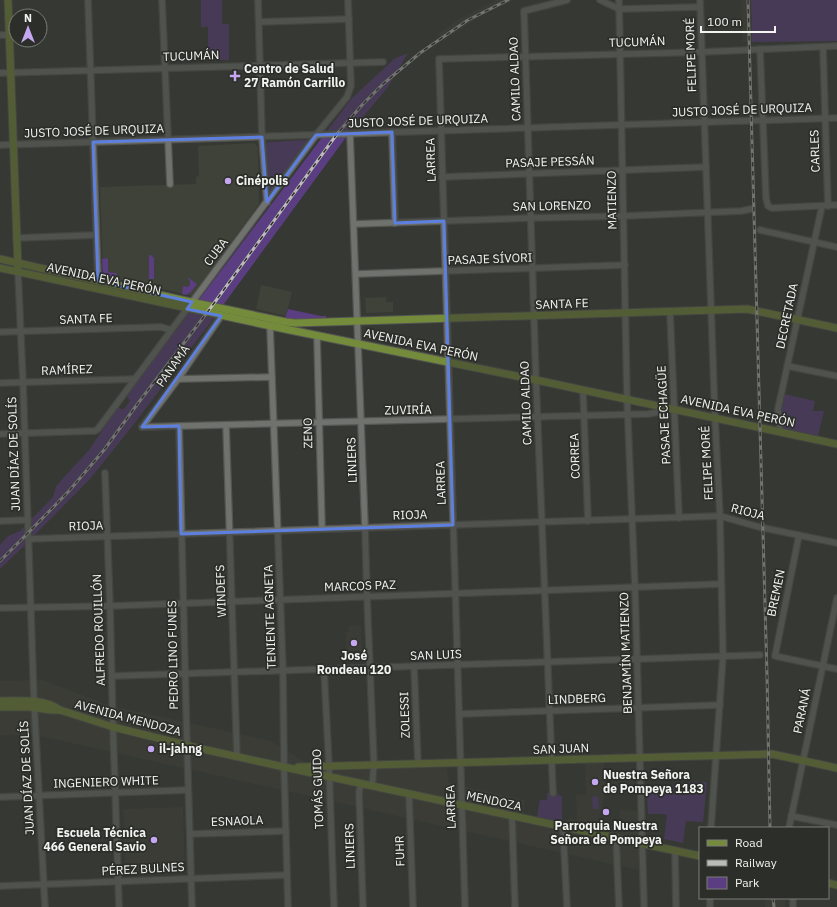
<svg xmlns="http://www.w3.org/2000/svg" width="837" height="907" font-family="'IBM Plex Sans',sans-serif">
<style>
.built{fill:#3e4238}
.green{fill:#5b3d81}
.lines{fill:none;stroke-linecap:round;stroke-linejoin:round}
.minor-casing{stroke:#555653;stroke-width:8}
.major-casing{stroke:#555653;stroke-width:9}
.minor{stroke:#6f726d;stroke-width:5.5}
.major{stroke:#738b3b;stroke-width:7}
.rail-casing{stroke:#bbbcb8;stroke-width:3}
.rail{stroke:#2c2e29;stroke-width:1.5;stroke-dasharray:4.5;stroke-linecap:butt}
.marked{fill:none;stroke:#5d80e0;stroke-width:3;stroke-linejoin:round}
.poi-dot{fill:#c5a7f1;stroke:#2c2e29;stroke-width:1.5}
.labels{text-anchor:middle;stroke-width:3.5;stroke-linejoin:round;paint-order:stroke}
.street-label{font-size:12px;fill:#f3f4f1;stroke:#2c2e29}
.poi-label{font-size:12px;font-weight:bold;fill:#f3f4f1;stroke:#2c2e29;text-anchor:start}
</style>
<rect width="100%" height="100%" fill="#363833"/>
<!-- built -->
<g class="built">
<path d="M 496,0 L 514,0 L 482,15 L 442,41 L 438,34 L 459,19 Z"/>
<path d="M 741,0 L 751,0 L 752,42 L 742,42 Z"/>
<path d="M 254,143 L 258,147 L 259,204 L 192,296 L 162,289 L 162,285 L 153,284 L 153,287 L 108,277 L 105,276 L 103,272 L 100,187 L 196,184 L 196,177 L 199,176 L 198,146 Z"/>
<path d="M 261,285 L 292,292 L 286,316 L 256,309 Z"/>
<path d="M 386,297 L 386,302 L 393,302 L 393,312 L 366,313 L 365,298 Z"/>
<path d="M 361,625 L 362,657 L 354,658 L 354,661 L 346,661 L 346,632 L 349,632 L 348,626 Z"/>
<path d="M 43,680 L 108,705 L 271,741 L 316,769 L 447,768 L 449,783 L 525,800 L 523,814 L 537,817 L 551,830 L 562,822 L 571,819 L 577,820 L 576,795 L 586,794 L 585,763 L 604,762 L 605,787 L 611,787 L 611,780 L 634,780 L 634,792 L 605,794 L 598,822 L 597,822 L 597,823 L 618,826 L 620,809 L 641,812 L 643,871 L 36,735 L 0,735 L 0,681 Z"/>
<path d="M 183,807 L 185,872 L 125,874 L 123,809 Z"/>
<rect x="765" y="898" width="20" height="9"/>
</g>
<!-- green -->
<g class="green">
<path d="M 201,0 L 222,0 L 222,24 L 229,24 L 229,60 L 208,60 L 208,27 L 201,27 Z"/>
<path d="M 751,0 L 837,0 L 837,41 L 752,42 Z"/>
<path d="M 408,53 L 388,87 L 344,140 L 210,323 L 134,424 L 90,479 L 22,548 L 0,569 L 0,545 L 8,536 L 20,531 L 53,497 L 56,486 L 89,450 L 118,407 L 123,410 L 130,401 L 126,396 L 352,98 L 394,59 Z"/>
<path d="M 306,140 L 307,143 L 270,194 L 267,193 L 265,146 L 267,143 L 270,142 Z"/>
<path d="M 149,255 L 151,255 L 154,258 L 154,279 L 149,279 Z"/>
<path d="M 108,258 L 108,272 L 116,273 L 117,275 L 113,279 C 100,276 103,269 102,259 Z"/>
<path d="M 189,278 L 197,284 L 191,292 L 186,295 L 182,294 L 183,286 L 187,287 L 190,285 L 190,281 L 188,279 Z"/>
<path d="M 288,309 L 321,316 L 326,316 L 326,319 L 293,320 L 285,319 Z"/>
<path d="M 784,394 L 815,401 L 813,411 L 824,411 L 818,436 L 783,428 C 778,418 782,405 784,394 Z"/>
<path d="M 707,782 L 703,822 L 686,821 L 683,843 L 664,839 L 667,815 L 661,814 L 648,814 L 647,792 L 663,792 L 662,786 L 677,785 L 677,783 Z"/>
<path d="M 547,793 L 558,793 L 558,795 L 562,796 L 562,822 L 537,817 L 540,800 L 547,800 Z"/>
<path d="M 598,796 L 599,809 L 593,809 L 592,797 Z"/>
</g>
<g class="lines">
<!-- minor casing -->
<g class="minor-casing">
<g id="minor">
<path d="M 88,0 L 98,281"/>
<path d="M 162,0 L 170,184"/>
<path d="M 258,0 L 262,137 L 267,202"/>
<path d="M 600,0 L 619,9 L 700,7"/>
<path d="M 619,0 L 627,399 L 635,587 L 644,907"/>
<path d="M 700,0 L 715,418 L 720,516 L 723,656 L 711,828"/>
<path d="M 259,22 L 349,19"/>
<path d="M 0,35 L 10,35"/>
<path d="M 823,47 L 828,206"/>
<path d="M 760,49 L 766,198 L 768,206 L 772,208 L 837,205"/>
<path d="M 0,73 L 383,62"/>
<path d="M 392,132 L 395,223"/>
<path d="M 350,134 L 365,528 L 367,597 L 374,765 L 372,786"/>
<path d="M 0,145 L 837,118"/>
<path d="M 442,177 L 706,167"/>
<path d="M 354,224 L 531,218 L 624,216 L 741,211 L 751,209"/>
<path d="M 760,230 L 837,247"/>
<path d="M 16,238 L 96,235"/>
<path d="M 18,272 L 23,382 L 34,701 L 45,907"/>
<path d="M 356,274 L 625,265"/>
<path d="M 670,312 L 679,518"/>
<path d="M 270,326 L 283,671 L 284,767 L 288,907"/>
<path d="M 0,332 L 161,327 L 171,330"/>
<path d="M 317,336 L 322,529"/>
<path d="M 787,366 L 837,376"/>
<path d="M 178,379 L 272,377"/>
<path d="M 0,383 L 135,379"/>
<path d="M 583,390 L 588,521"/>
<path d="M 226,425 L 237,757"/>
<path d="M 179,426 L 187,745 L 192,907"/>
<path d="M 142,427 L 648,414 L 671,410"/>
<path d="M 142,427 L 178,379 L 221,316"/>
<path d="M 780,431 L 778,409 L 822,206"/>
<path d="M 0,434 L 92,431 L 95,431 L 98,429 L 316,135 L 347,97 L 351,86 L 348,0"/>
<path d="M 105,473 L 110,606 L 113,727 L 119,907"/>
<path d="M 0,521 L 28,520"/>
<path d="M 799,535 L 775,656 L 837,669"/>
<path d="M 28,539 L 720,516 L 759,527 L 837,543"/>
<path d="M 0,608 L 110,606 L 721,584"/>
<path d="M 414,666 L 418,764"/>
<path d="M 324,669 L 329,766 L 334,907"/>
<path d="M 112,676 L 760,655"/>
<path d="M 459,714 L 720,705"/>
<path d="M 361,784 L 359,792 L 363,907"/>
<path d="M 553,793 L 536,380 L 524,11 L 567,0"/>
<path d="M 409,794 L 413,907"/>
<path d="M 0,797 L 188,790"/>
<path d="M 512,816 L 515,907"/>
<path d="M 791,816 L 837,825"/>
<path d="M 563,827 L 567,907"/>
<path d="M 789,828 L 837,598"/>
<path d="M 190,834 L 286,831"/>
<path d="M 616,838 L 619,907"/>
<path d="M 675,850 L 676,907"/>
<path d="M 0,886 L 287,875"/>
<path d="M 710,898 L 710,907"/>
<path d="M 793,898 L 793,907"/>
<path d="M 465,907 L 439,59 L 702,52 L 837,46"/>
</g>
</g>
<!-- major casing -->
<g class="major-casing">
<g id="major">
<path d="M 8,0 L 18,268"/>
<path d="M 0,259 L 186,301 L 286,322 L 295,323 L 747,309 L 837,328"/>
<path d="M 0,268 L 290,330 L 536,380 L 837,444"/>
<path d="M 0,701 C 20,701 43,698 60,710 L 113,727 L 198,748 L 284,767 L 700,856"/>
<path d="M 0,707 L 29,707 L 51,710 L 60,710"/>
<path d="M 298,767 L 772,754 L 837,768"/>
<path d="M 828,883 L 837,885"/>
</g>
</g>
<!-- minor -->
<use href="#minor" class="minor"/>
<!-- major -->
<use href="#major" class="major"/>
<!-- rail casing -->
<g class="rail-casing">
<g id="rail">
<path d="M 748,0 L 767,676 L 770,828"/>
<path d="M 0,561 L 28,533 L 69,491 L 104,450 L 136,406 L 212,306 L 337,134 L 362,105 L 383,84 L 420,53 L 468,20 L 508,0"/>
<path d="M 773,898 L 774,907"/>
</g>
</g>
<!-- rail -->
<use href="#rail" class="rail"/>
</g>
<!-- marked area -->
<path d="M0 0H837V907H0ZM 392,132 L 395,223 L 444,221 L 453,525 L 181,534 L 179,426 L 142,427 L 221,316 L 187,309 L 192,302 L 98,281 L 93,142 L 262,137 L 267,202 L 316,135 Z" fill="#363833" fill-opacity=".55" fill-rule="evenodd"/>
<path class="marked" d="M 392,132 L 395,223 L 444,221 L 453,525 L 181,534 L 179,426 L 142,427 L 221,316 L 187,309 L 192,302 L 98,281 L 93,142 L 262,137 L 267,202 L 316,135 Z"/>
<!-- markers -->
<g class="poi-dot">
<path d="M233 70h4v4h4v4h-4v4h-4v-4h-4v-4h4z"/>
<circle cx="228" cy="181" r="4"/>
<circle cx="354" cy="643" r="4"/>
<circle cx="151" cy="749" r="4"/>
<circle cx="595" cy="782" r="4"/>
<circle cx="606" cy="812" r="4"/>
<circle cx="154" cy="840" r="4"/>
</g>
<g class="labels">
<!-- street labels -->
<g class="street-label">
<text transform="translate(637 42) rotate(-2)" y="4">TUCUMÁN</text>
<text transform="translate(691 55) rotate(-92)" y="4">FELIPE MORÉ</text>
<text transform="translate(191 56) rotate(-2)" y="4">TUCUMÁN</text>
<text transform="translate(515 79) rotate(-92)" y="4">CAMILO ALDAO</text>
<text transform="translate(742 110) rotate(-2)" y="4">JUSTO JOSÉ DE URQUIZA</text>
<text transform="translate(418 121) rotate(-2)" y="4">JUSTO JOSÉ DE URQUIZA</text>
<text transform="translate(94 131) rotate(-2)" y="4">JUSTO JOSÉ DE URQUIZA</text>
<text transform="translate(815 151) rotate(-92)" y="4">CARLES</text>
<text transform="translate(431 160) rotate(-92)" y="4">LARREA</text>
<text transform="translate(550 162) rotate(-2)" y="4">PASAJE PESSÁN</text>
<text transform="translate(612 200) rotate(-91)" y="4">MATIENZO</text>
<text transform="translate(552 206) rotate(-1)" y="4">SAN LORENZO</text>
<text transform="translate(216 252) rotate(-53)" y="4">CUBA</text>
<text transform="translate(490 259) rotate(-2)" y="4">PASAJE SÍVORI</text>
<text transform="translate(104 279) rotate(12)" y="4">AVENIDA EVA PERÓN</text>
<text transform="translate(562 304) rotate(-2)" y="4">SANTA FE</text>
<text transform="translate(787 316) rotate(-78)" y="4">DECRETADA</text>
<text transform="translate(86 319) rotate(-2)" y="4">SANTA FE</text>
<text transform="translate(421 345) rotate(12)" y="4">AVENIDA EVA PERÓN</text>
<text transform="translate(173 366) rotate(-55)" y="4">PANAMÁ</text>
<text transform="translate(67 370) rotate(-2)" y="4">RAMÍREZ</text>
<text transform="translate(526 403) rotate(-92)" y="4">CAMILO ALDAO</text>
<text transform="translate(408 410) rotate(-1)" y="4">ZUVIRÍA</text>
<text transform="translate(738 411) rotate(12)" y="4">AVENIDA EVA PERÓN</text>
<text transform="translate(664 415) rotate(-93)" y="4">PASAJE ECHAGÜE</text>
<text transform="translate(308 433) rotate(-91)" y="4">ZENO</text>
<text transform="translate(14 454) rotate(-92)" y="4">JUAN DÍAZ DE SOLÍS</text>
<text transform="translate(575 456) rotate(-92)" y="4">CORREA</text>
<text transform="translate(352 460) rotate(-92)" y="4">LINIERS</text>
<text transform="translate(707 463) rotate(-93)" y="4">FELIPE MORÉ</text>
<text transform="translate(441 483) rotate(-92)" y="4">LARREA</text>
<text transform="translate(748 512) rotate(15)" y="4">RIOJA</text>
<text transform="translate(410 515) rotate(-2)" y="4">RIOJA</text>
<text transform="translate(86 526) rotate(-2)" y="4">RIOJA</text>
<text transform="translate(360 586) rotate(-2)" y="4">MARCOS PAZ</text>
<text transform="translate(221 591) rotate(-92)" y="4">WINDEFS</text>
<text transform="translate(776 593) rotate(-78)" y="4">BREMEN</text>
<text transform="translate(270 617) rotate(-92)" y="4">TENIENTE AGNETA</text>
<text transform="translate(99 630) rotate(-92)" y="4">ALFREDO ROUILLÓN</text>
<text transform="translate(626 653) rotate(-92)" y="4">BENJAMÍN MATIENZO</text>
<text transform="translate(173 655) rotate(-91)" y="4">PEDRO LINO FUNES</text>
<text transform="translate(436 655) rotate(-2)" y="4">SAN LUIS</text>
<text transform="translate(577 699) rotate(-2)" y="4">LINDBERG</text>
<text transform="translate(802 711) rotate(-78)" y="4">PARANÁ</text>
<text transform="translate(405 715) rotate(-92)" y="4">ZOLESSI</text>
<text transform="translate(128 718) rotate(15)" y="4">AVENIDA MENDOZA</text>
<text transform="translate(561 749) rotate(-2)" y="4">SAN JUAN</text>
<text transform="translate(27 778) rotate(-93)" y="4">JUAN DÍAZ DE SOLÍS</text>
<text transform="translate(106 782) rotate(-2)" y="4">INGENIERO WHITE</text>
<text transform="translate(318 789) rotate(-92)" y="4">TOMÁS GUIDO</text>
<text transform="translate(494 801) rotate(12)" y="4">MENDOZA</text>
<text transform="translate(451 807) rotate(-92)" y="4">LARREA</text>
<text transform="translate(237 821) rotate(-2)" y="4">ESNAOLA</text>
<text transform="translate(350 846) rotate(-92)" y="4">LINIERS</text>
<text transform="translate(400 851) rotate(-92)" y="4">FUHR</text>
<text transform="translate(143 869) rotate(-3)" y="4">PÉREZ BULNES</text>
</g>
<!-- poi labels -->
<g class="poi-label">
<text x="244" y="73">Centro de Salud<tspan x="244" dy="14">27 Ramón Carrillo</tspan></text>
<text x="236" y="185">Cinépolis</text>
<text x="354" y="660" text-anchor="middle">José<tspan x="354" dy="14">Rondeau 120</tspan></text>
<text x="159" y="753">il-jahng</text>
<text x="603" y="779">Nuestra Señora<tspan x="603" dy="14">de Pompeya 1183</tspan></text>
<text x="606" y="830" text-anchor="middle">Parroquia Nuestra<tspan x="606" dy="14">Señora de Pompeya</tspan></text>
<text x="146" y="837" text-anchor="end">Escuela Técnica<tspan x="146" dy="14">466 General Savio</tspan></text>
</g>
</g>
<!-- legend -->
<rect x="699" y="827" width="130" height="72" fill="#2c2e29" stroke="#7c7d79"/>
<rect x="707" y="840" width="20" height="6" fill="#738b3b" stroke="#7c7d79"/>
<text x="735" y="847" font-size="12" fill="#f3f4f1">Road</text>
<rect x="707" y="860" width="20" height="6" fill="#bbbcb8" stroke="#7c7d79"/>
<text x="735" y="867" font-size="12" fill="#f3f4f1">Railway</text>
<rect x="707" y="877" width="20" height="12" fill="#5b3d81" stroke="#7c7d79"/>
<text x="735" y="887" font-size="12" fill="#f3f4f1">Park</text>
<!-- north arrow -->
<g transform="translate(28 28)"><circle r="19" fill="#2c2e29" stroke="#7c7d79"/>
<path d="M0-3L7 15L0 10L-7 15Z" fill="#c5a7f1"/>
<text y="-6" font-size="11" font-weight="bold" text-anchor="middle" fill="#f3f4f1">N</text>
</g>
<!-- scale -->
<path d="M701 26v6h74v-6" fill="none" stroke="#f3f4f1" stroke-width="2"/>
<text x="707" y="26" font-size="12" fill="#f3f4f1" stroke="#2c2e29" stroke-width="3" paint-order="stroke">100 m</text>
</svg>
